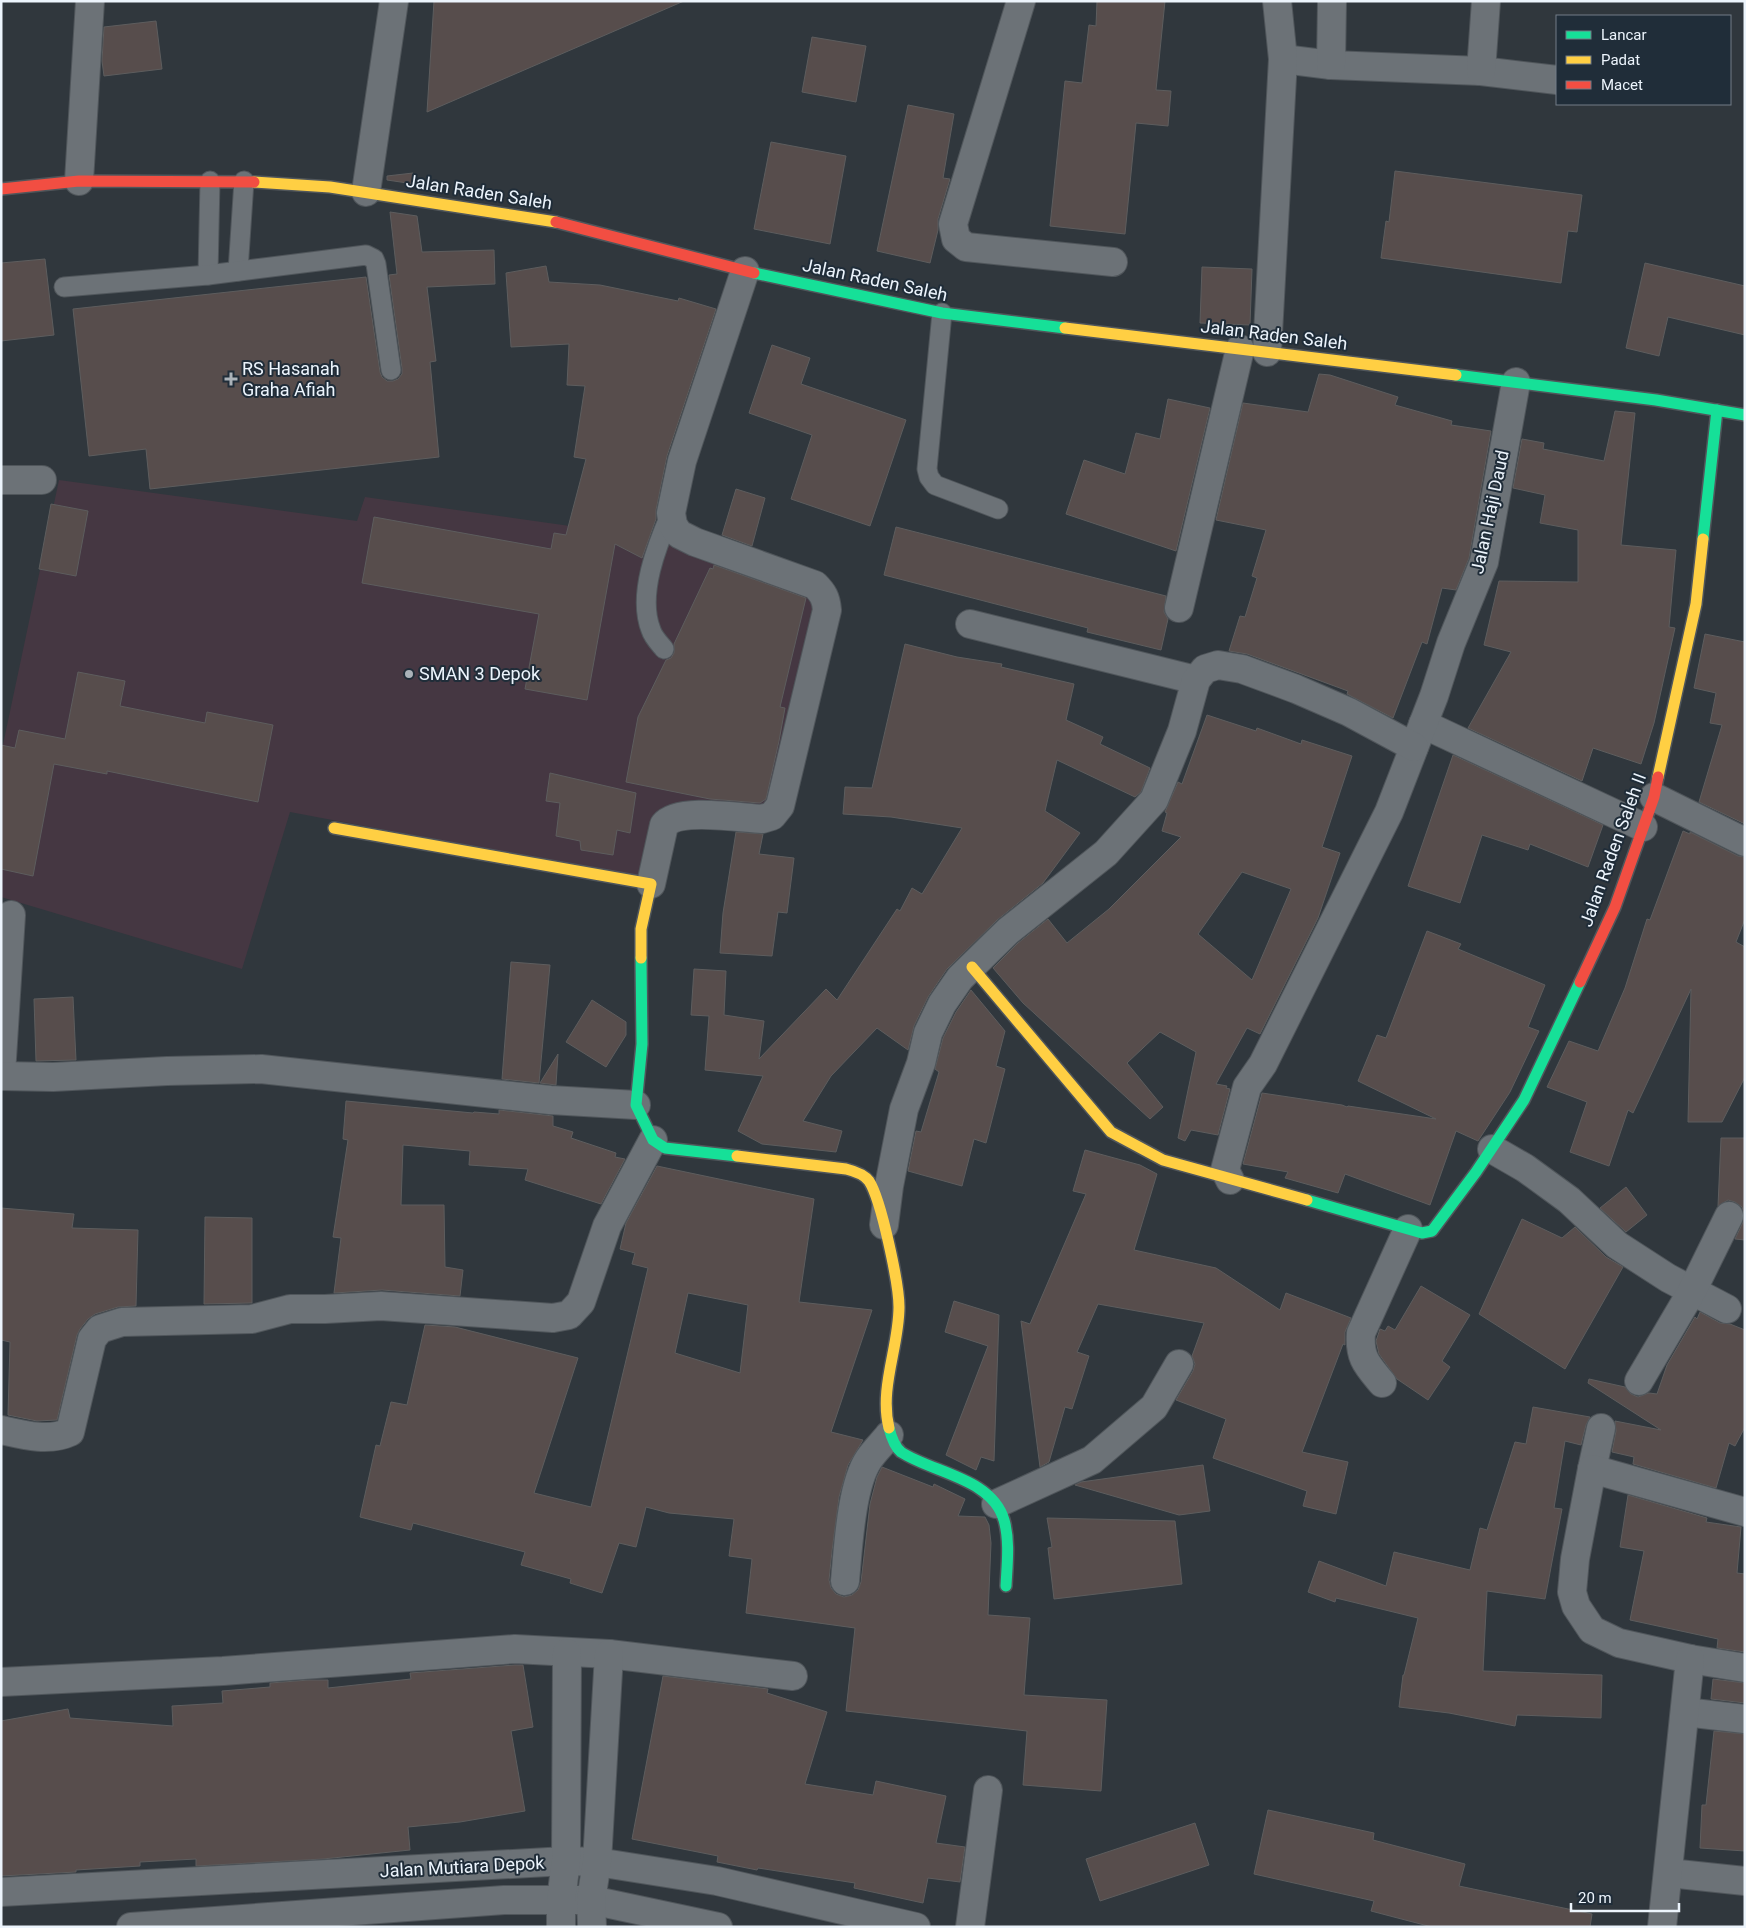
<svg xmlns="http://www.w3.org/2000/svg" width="1746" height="1928" font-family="Roboto,sans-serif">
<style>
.education{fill:#453742}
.building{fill:#574d4c;stroke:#5d5d5e;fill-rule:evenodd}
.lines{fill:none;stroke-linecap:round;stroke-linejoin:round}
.lane-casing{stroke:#50565b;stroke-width:21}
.street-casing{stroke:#50565b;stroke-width:30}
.fast-casing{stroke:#50565b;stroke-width:14}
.slow-casing{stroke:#50565b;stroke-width:14}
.jam-casing{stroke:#50565b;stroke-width:14}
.lane{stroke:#6c7277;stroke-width:19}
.street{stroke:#6c7277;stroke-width:28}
.fast{stroke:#16e098;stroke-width:11}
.slow{stroke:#ffcf43;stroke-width:11}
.jam{stroke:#f24e42;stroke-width:11}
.poi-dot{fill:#aab2b9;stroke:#202d39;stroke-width:2}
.labels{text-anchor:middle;stroke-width:4;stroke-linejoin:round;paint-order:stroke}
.street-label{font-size:18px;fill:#ecf4fc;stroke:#202d39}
.poi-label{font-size:18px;fill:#ecf4fc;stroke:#202d39;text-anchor:start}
</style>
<rect width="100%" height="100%" fill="#30373d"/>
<!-- education -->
<path class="education" d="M 59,480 L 357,521 L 365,497 L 669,540 L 816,594 L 774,802 L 761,807 L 666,811 L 640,878 L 290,812 L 242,969 L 1,897 L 1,754 Z"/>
<!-- building -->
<g class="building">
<path d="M 434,1 L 684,1 L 427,112 Z"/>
<path d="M 1097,1 L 1165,1 L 1156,90 L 1171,91 L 1168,126 L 1136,123 L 1125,234 L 1050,226 L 1065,81 L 1082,83 L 1089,25 L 1096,26 Z"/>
<path d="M 156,21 L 162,69 L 104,76 L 102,61 L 104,27 Z"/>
<path d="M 812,37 L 866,46 L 856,102 L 802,92 Z"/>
<path d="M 908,105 L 954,114 L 943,178 L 950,179 L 938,219 L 938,230 L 930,263 L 877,251 Z"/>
<path d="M 771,142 L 846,156 L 830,244 L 754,229 Z"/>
<path d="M 1395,171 L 1582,195 L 1577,232 L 1568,231 L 1561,283 L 1381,258 L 1386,221 L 1389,222 Z"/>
<path d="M 413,173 L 414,184 L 387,180 L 387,176 Z"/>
<path d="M 390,212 L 417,216 L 422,252 L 494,250 L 495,284 L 427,287 L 436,361 L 430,362 L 439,457 L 150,489 L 146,449 L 89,456 L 73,309 L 366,277 L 380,372 L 382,377 L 387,381 L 393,381 L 398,379 L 402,374 L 402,368 L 389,275 L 397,274 Z"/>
<path d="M 45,259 L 54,335 L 1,341 L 1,263 Z"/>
<path d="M 1645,263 L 1745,286 L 1745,335 L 1668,317 L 1659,356 L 1626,348 Z"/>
<path d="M 546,266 L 549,282 L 600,285 L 678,301 L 679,298 L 716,309 L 667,456 L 656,510 L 656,519 L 642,558 L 615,544 L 587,700 L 525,689 L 539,614 L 362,583 L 374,517 L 551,549 L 554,533 L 566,535 L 586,459 L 574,457 L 585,386 L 567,385 L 569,344 L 511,347 L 506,273 Z"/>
<path d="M 1202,267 L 1252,269 L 1250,325 L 1200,323 Z"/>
<path d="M 772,345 L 810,358 L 801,384 L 906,420 L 870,526 L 791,499 L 812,435 L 749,413 Z"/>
<path d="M 1319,374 L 1330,375 L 1398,397 L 1395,405 L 1452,421 L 1451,425 L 1491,431 L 1469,558 L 1456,590 L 1442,588 L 1427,644 L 1422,642 L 1393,718 L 1347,694 L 1348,691 L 1247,654 L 1229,651 L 1240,616 L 1245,617 L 1257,578 L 1252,576 L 1266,530 L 1216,520 L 1243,403 L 1308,412 Z"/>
<path d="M 1168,399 L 1210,408 L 1176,551 L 1066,514 L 1084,460 L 1125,474 L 1136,433 L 1160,439 Z"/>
<path d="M 1615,411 L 1635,413 L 1621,545 L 1676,550 L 1669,627 L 1675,628 L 1654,723 L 1641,764 L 1593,748 L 1582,781 L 1468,728 L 1511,652 L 1484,645 L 1499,581 L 1578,582 L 1578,530 L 1540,523 L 1545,495 L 1513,488 L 1522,439 L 1544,443 L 1543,449 L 1604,461 Z"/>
<path d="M 736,489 L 765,498 L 752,546 L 722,535 Z"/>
<path d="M 51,504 L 88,511 L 76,576 L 39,569 Z"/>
<path d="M 896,527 L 1166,596 L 1164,612 L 1168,619 L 1161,650 L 1087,632 L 1088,628 L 884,575 Z"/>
<path d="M 714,565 L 806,598 L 780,707 L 785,708 L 779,741 L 766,799 L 760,803 L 710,799 L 626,782 L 638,717 L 666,660 L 671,658 L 674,653 L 674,644 L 710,568 L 713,569 Z"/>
<path d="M 1705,634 L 1745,642 L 1745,824 L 1699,802 L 1722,725 L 1710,723 L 1716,693 L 1694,688 Z"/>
<path d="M 905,644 L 957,657 L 1002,664 L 1001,667 L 1074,684 L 1066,720 L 1103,737 L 1100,744 L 1150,768 L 1141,792 L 1135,797 L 1057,760 L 1045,811 L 1080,833 L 1043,883 L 997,920 L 947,969 L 928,997 L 914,1026 L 908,1050 L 877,1028 L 831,1076 L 803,1121 L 842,1131 L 836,1152 L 762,1144 L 738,1131 L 763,1076 L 705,1070 L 709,1016 L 691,1015 L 694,969 L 726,971 L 724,1015 L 764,1021 L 759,1059 L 826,989 L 837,1000 L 897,909 L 900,911 L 912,888 L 922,894 L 962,828 L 891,817 L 843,814 L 845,787 L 872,788 Z"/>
<path d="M 78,672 L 125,681 L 120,706 L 205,723 L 207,712 L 273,725 L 258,802 L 107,771 L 107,774 L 54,764 L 33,876 L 1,869 L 1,745 L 15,748 L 19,730 L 65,739 Z"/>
<path d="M 1207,715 L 1256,731 L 1257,728 L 1301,744 L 1302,740 L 1352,756 L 1322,847 L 1340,853 L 1318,918 L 1260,1034 L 1247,1028 L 1216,1084 L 1227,1086 L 1226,1088 L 1230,1089 L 1218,1135 L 1191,1130 L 1185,1141 L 1178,1138 L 1196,1052 L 1160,1032 L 1127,1063 L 1163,1107 L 1150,1119 L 1023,1003 L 993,968 L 1018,943 L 1048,919 L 1067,943 L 1109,909 L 1181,837 L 1162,831 L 1167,813 L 1165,812 L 1178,782 L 1182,784 ZM 1242,872 L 1291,889 L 1252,980 L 1198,934 Z"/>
<path d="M 1453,755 L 1603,825 L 1588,867 L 1530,844 L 1528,850 L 1482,835 L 1460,903 L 1408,886 Z"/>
<path d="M 550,773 L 636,793 L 630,833 L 617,830 L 613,855 L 581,850 L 580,841 L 556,836 L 560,803 L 546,801 Z"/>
<path d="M 1683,831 L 1690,834 L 1690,832 L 1738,856 L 1745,857 L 1745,919 L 1736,942 L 1745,947 L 1745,1077 L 1722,1122 L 1688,1122 L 1691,989 L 1633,1113 L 1628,1110 L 1609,1166 L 1570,1152 L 1587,1102 L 1547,1087 L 1569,1041 L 1598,1051 L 1625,988 L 1647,919 L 1650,920 Z"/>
<path d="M 736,832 L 763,834 L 759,854 L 794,858 L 787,913 L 778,912 L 772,956 L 720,953 L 723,913 Z"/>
<path d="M 1427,931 L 1461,944 L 1458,949 L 1545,985 L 1528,1027 L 1539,1031 L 1510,1092 L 1478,1141 L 1456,1131 L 1430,1205 L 1345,1174 L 1338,1193 L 1285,1178 L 1288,1172 L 1243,1164 L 1262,1093 L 1342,1105 L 1347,1107 L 1348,1106 L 1436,1119 L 1358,1081 L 1377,1035 L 1386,1038 Z"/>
<path d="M 511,962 L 550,965 L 539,1083 L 502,1079 Z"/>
<path d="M 971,990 L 1005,1031 L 996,1066 L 1005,1069 L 986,1143 L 974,1139 L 962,1186 L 908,1171 L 916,1131 L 921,1132 L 939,1072 L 935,1069 L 943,1038 L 956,1012 Z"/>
<path d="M 73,997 L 76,1060 L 36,1061 L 34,999 Z"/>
<path d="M 592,1000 L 626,1022 L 626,1035 L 606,1067 L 566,1042 Z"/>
<path d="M 558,1054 L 556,1085 L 540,1083 Z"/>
<path d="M 346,1101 L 473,1113 L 474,1112 L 499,1114 L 499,1110 L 553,1116 L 553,1126 L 573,1132 L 571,1138 L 616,1153 L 615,1157 L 625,1159 L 601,1204 L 525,1180 L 528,1169 L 469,1165 L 470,1151 L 403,1145 L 401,1205 L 444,1205 L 445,1267 L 463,1270 L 460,1296 L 382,1290 L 334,1293 L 341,1238 L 333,1237 L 348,1140 L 343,1139 Z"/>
<path d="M 1721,1138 L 1745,1138 L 1745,1240 L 1735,1239 L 1743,1222 L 1744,1214 L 1742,1207 L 1735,1202 L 1728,1200 L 1718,1206 Z"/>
<path d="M 1085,1150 L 1140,1165 L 1157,1174 L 1134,1250 L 1216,1268 L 1280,1310 L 1286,1293 L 1351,1318 L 1345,1332 L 1345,1345 L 1343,1344 L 1302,1452 L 1348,1462 L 1336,1514 L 1303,1506 L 1307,1491 L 1213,1458 L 1226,1419 L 1176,1400 L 1193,1371 L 1195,1364 L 1192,1356 L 1204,1323 L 1098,1304 L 1077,1352 L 1089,1356 L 1072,1409 L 1065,1407 L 1049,1462 L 1040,1467 L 1021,1321 L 1030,1324 L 1086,1194 L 1073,1191 Z"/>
<path d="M 657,1166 L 814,1199 L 799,1302 L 872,1310 L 831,1432 L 863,1440 L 848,1465 L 839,1497 L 832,1551 L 829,1580 L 831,1588 L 836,1594 L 844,1597 L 852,1595 L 858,1590 L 861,1582 L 870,1504 L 877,1477 L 882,1467 L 933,1487 L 934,1484 L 965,1499 L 958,1516 L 985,1517 L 989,1525 L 991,1543 L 988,1615 L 1030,1618 L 1024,1695 L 1107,1700 L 1101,1791 L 1023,1785 L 1027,1731 L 846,1711 L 855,1628 L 746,1613 L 752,1559 L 729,1556 L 734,1519 L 669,1513 L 646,1507 L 636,1547 L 619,1543 L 602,1593 L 570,1583 L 571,1579 L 521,1565 L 525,1552 L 413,1523 L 411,1530 L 360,1517 L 376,1445 L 380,1446 L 391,1402 L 407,1405 L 425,1325 L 455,1327 L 578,1358 L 534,1493 L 591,1507 L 648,1268 L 632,1264 L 635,1253 L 620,1249 L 626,1223 ZM 688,1293 L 748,1305 L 740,1373 L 675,1353 Z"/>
<path d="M 1626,1187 L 1647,1215 L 1626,1232 L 1600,1208 Z"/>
<path d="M 1,1208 L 74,1214 L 72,1228 L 138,1230 L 136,1306 L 118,1307 L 95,1314 L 88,1319 L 80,1329 L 77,1335 L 57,1420 L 37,1421 L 8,1415 L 10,1342 L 1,1340 Z"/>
<path d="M 205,1217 L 252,1218 L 252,1303 L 204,1304 Z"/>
<path d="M 1522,1219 L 1562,1238 L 1575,1227 L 1606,1257 L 1623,1267 L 1565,1369 L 1479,1314 Z"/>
<path d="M 1421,1286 L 1470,1315 L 1442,1361 L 1450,1367 L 1428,1400 L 1397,1379 L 1379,1354 L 1376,1341 L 1380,1329 L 1385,1331 L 1388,1326 L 1395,1330 Z"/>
<path d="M 954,1301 L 999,1315 L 994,1461 L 981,1457 L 976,1470 L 946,1455 L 988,1346 L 945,1332 Z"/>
<path d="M 1700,1312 L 1720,1323 L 1730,1324 L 1745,1330 L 1745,1427 L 1735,1446 L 1729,1443 L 1716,1488 L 1633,1464 L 1634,1457 L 1612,1452 L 1616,1431 L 1615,1421 L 1661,1430 L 1588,1383 L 1589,1379 L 1625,1387 L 1631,1394 L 1638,1397 L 1649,1393 L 1657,1394 L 1667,1365 L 1695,1317 L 1697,1319 Z"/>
<path d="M 1533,1407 L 1590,1417 L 1586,1425 L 1581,1445 L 1565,1441 L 1554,1508 L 1562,1509 L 1545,1599 L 1487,1591 L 1483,1671 L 1602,1675 L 1601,1718 L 1517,1715 L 1515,1726 L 1449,1713 L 1399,1707 L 1403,1675 L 1404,1675 L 1418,1618 L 1336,1598 L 1335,1602 L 1308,1592 L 1319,1561 L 1386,1586 L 1394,1552 L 1470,1570 L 1480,1528 L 1487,1530 L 1515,1442 L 1526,1444 Z"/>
<path d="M 1203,1465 L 1210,1511 L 1179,1515 L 1075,1485 L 1081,1482 Z"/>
<path d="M 1628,1495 L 1707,1518 L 1706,1522 L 1741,1527 L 1737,1573 L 1745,1574 L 1745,1652 L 1717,1648 L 1718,1639 L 1630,1620 L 1644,1551 L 1620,1547 Z"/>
<path d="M 1047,1518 L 1175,1521 L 1182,1584 L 1054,1599 L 1048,1548 L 1052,1547 Z"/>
<path d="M 515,1665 L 523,1665 L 533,1727 L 511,1731 L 525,1811 L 460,1822 L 408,1827 L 410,1850 L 323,1859 L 196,1866 L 196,1859 L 140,1862 L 140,1866 L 76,1870 L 76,1872 L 1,1876 L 1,1721 L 68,1709 L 70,1718 L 173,1726 L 172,1706 L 223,1703 L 222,1691 L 270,1687 L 270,1683 L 309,1680 L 328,1680 L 328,1688 L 411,1679 L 410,1673 Z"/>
<path d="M 663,1676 L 768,1689 L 767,1693 L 827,1712 L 805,1784 L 873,1795 L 876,1781 L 946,1796 L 936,1843 L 965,1847 L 960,1882 L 928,1878 L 923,1903 L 854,1888 L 855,1883 L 758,1868 L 757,1870 L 717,1862 L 718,1856 L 632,1839 Z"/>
<path d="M 1713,1679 L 1745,1683 L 1745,1703 L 1711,1699 Z"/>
<path d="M 1714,1731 L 1745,1734 L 1745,1851 L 1700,1848 L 1702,1805 L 1706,1805 Z"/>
<path d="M 1268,1810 L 1374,1833 L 1373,1840 L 1465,1864 L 1459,1886 L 1592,1914 L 1590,1927 L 1432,1927 L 1371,1911 L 1374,1901 L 1254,1874 Z"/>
<path d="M 1195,1823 L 1209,1865 L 1100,1901 L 1086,1859 Z"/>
</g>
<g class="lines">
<!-- lane casing -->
<g class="lane-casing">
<g id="lane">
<path d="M 238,271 L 244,181"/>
<path d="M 208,275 L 210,181"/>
<path d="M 64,287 L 208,275 L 366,255 L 374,259 L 376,264 L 391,370"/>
<path d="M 942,313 L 927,469 L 929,477 L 935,485 L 998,509"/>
<path d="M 664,649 C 660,644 653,637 651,630 C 637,595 657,545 671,513"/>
</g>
</g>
<!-- street casing -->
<g class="street-casing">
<g id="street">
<path d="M 1021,1 L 953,224 L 956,239 L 966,247 L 1113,262"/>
<path d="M 1283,59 L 1331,65 L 1481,71 L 1557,80"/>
<path d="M 1331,65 L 1332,1"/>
<path d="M 1481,71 L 1486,1"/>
<path d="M 79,181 L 90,1"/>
<path d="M 366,192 L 394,1"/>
<path d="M 1267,352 L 1283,59 L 1277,1"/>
<path d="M 1,480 L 42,480"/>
<path d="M 1179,608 L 1240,349"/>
<path d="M 970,624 L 1196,680"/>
<path d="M 1423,724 L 1643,827"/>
<path d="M 1654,797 L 1745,842"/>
<path d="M 651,884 L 664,825 C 679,807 740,818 762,819 L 772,816 L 780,806 L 827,610 C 826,598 823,593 815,585 L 695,542 L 679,534 L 673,525 L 671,513 L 682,461 L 745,271"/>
<path d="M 1,1074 L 11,915"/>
<path d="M 1,1076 L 53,1077 L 167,1071 L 261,1069 L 550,1100 L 636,1105"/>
<path d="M 1492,1149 L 1525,1168 L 1569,1200 L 1617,1245 L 1668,1278 L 1727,1309"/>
<path d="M 1230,1180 L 1225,1170 L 1247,1087 L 1263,1064 L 1389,812 L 1434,696 L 1451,643 L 1484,562 L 1516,382"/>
<path d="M 884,1225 L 889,1186 L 904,1109 L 921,1063 L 928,1033 L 942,1004 L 960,978 L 1008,931 L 1106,853 L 1154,800 L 1182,731 L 1196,680 L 1205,669 L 1218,665 L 1242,669 L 1296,689 L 1349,712 L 1414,747"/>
<path d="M 1639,1381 L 1692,1291 L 1729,1216"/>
<path d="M 1382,1383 C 1367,1365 1359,1358 1361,1333 L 1408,1229"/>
<path d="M 1,1430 C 23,1435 49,1442 70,1432 L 92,1339 L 100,1329 L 122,1322 L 252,1319 L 290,1309 L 325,1309 L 381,1306 L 553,1318 L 569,1315 L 581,1302 L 607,1226 L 653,1140"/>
<path d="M 1592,1469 L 1601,1428"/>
<path d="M 996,1504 L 1092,1460 L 1154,1407 L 1179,1364"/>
<path d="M 1745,1512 L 1592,1469 L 1575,1559 L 1572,1592 L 1576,1606 L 1592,1630 L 1619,1643 L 1690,1659 L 1745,1668"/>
<path d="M 845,1581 C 848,1549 851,1485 869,1459 C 875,1450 883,1443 889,1435"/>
<path d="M 1,1682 L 223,1671 L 515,1649 L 609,1654 L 793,1676"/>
<path d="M 1685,1712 L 1745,1719"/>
<path d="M 1669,1873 L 1745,1881"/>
<path d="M 1,1892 L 566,1861 L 597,1862 L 717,1881 L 916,1927"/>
<path d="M 131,1927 L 504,1900 L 591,1900 L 718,1927"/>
<path d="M 561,1927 L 561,1900 L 566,1861 L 567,1653"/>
<path d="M 592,1927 L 591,1900 L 597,1862 L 609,1654"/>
<path d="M 970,1927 L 988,1790"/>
<path d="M 1662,1927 L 1690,1659"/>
</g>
</g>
<!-- fast casing -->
<g class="fast-casing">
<g id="fast">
<path d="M 754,273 L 942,313 L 1065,328"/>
<path d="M 1456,375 L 1656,400 L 1745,415"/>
<path d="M 1703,539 L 1717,410"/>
<path d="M 641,958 L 642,1044 L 636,1105 L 653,1140 L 665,1148 L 737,1156"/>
<path d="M 1307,1200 L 1422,1233 L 1432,1231 L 1476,1172 L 1524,1100 L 1580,982"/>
<path d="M 889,1428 C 891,1436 895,1447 901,1452 C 933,1473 992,1478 1004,1520 C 1010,1541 1007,1565 1006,1586"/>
</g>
</g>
<!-- slow casing -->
<g class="slow-casing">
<g id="slow">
<path d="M 254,182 L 330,187 L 556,222"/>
<path d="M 1065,328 L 1456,375"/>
<path d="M 1658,777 L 1696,604 L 1703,539"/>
<path d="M 334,828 L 651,884 L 641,929 L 641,958"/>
<path d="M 972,967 L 1111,1132 L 1163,1160 L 1307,1200"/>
<path d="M 737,1156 L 846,1169 C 854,1171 864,1174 869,1181 C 881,1199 899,1284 899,1307 C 899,1347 879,1388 889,1428"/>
</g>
</g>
<!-- jam casing -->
<g class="jam-casing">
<g id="jam">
<path d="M 1,189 L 79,181 L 254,182"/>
<path d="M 556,222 L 754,273"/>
<path d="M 1580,982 L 1615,907 L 1654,797 L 1658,777"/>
</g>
</g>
<!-- lane -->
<use href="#lane" class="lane"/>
<!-- street -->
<use href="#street" class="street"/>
<!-- fast -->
<use href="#fast" class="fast"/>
<!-- slow -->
<use href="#slow" class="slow"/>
<!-- jam -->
<use href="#jam" class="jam"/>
</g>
<!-- markers -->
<g class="poi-dot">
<path d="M228.5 371.5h5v5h5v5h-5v5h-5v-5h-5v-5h5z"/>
<circle cx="409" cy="674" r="5"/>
</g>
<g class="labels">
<!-- street labels -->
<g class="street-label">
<text transform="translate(479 192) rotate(9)" y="6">Jalan Raden Saleh</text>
<text transform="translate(875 280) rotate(12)" y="6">Jalan Raden Saleh</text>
<text transform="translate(1274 335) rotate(7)" y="6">Jalan Raden Saleh</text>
<text transform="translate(1490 512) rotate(-78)" y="6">Jalan Haji Daud</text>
<text transform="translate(1613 850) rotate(-70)" y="6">Jalan Raden Saleh II</text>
<text transform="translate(462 1867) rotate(-3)" y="6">Jalan Mutiara Depok</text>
</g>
<!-- poi labels -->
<g class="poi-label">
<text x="242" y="375">RS Hasanah<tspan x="242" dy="21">Graha Afiah</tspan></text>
<text x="419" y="680">SMAN 3 Depok</text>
</g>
</g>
<!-- border -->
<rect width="1746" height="1928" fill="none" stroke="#ecf4fc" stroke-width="5"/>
<!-- legend -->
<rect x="1556" y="15" width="175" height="90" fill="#202d39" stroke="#727d87"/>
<rect x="1566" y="31" width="25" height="8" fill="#16e098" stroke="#727d87"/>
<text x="1601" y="40" font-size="15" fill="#ecf4fc">Lancar</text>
<rect x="1566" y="56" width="25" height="8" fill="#ffcf43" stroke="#727d87"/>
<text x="1601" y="65" font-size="15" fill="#ecf4fc">Padat</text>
<rect x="1566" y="81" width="25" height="8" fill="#f24e42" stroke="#727d87"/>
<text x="1601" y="90" font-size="15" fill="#ecf4fc">Macet</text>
<!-- scale -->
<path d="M1571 1903v8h108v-8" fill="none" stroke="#ecf4fc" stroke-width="2.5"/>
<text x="1578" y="1903" font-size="15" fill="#ecf4fc" stroke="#202d39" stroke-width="4" paint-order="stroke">20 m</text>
</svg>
